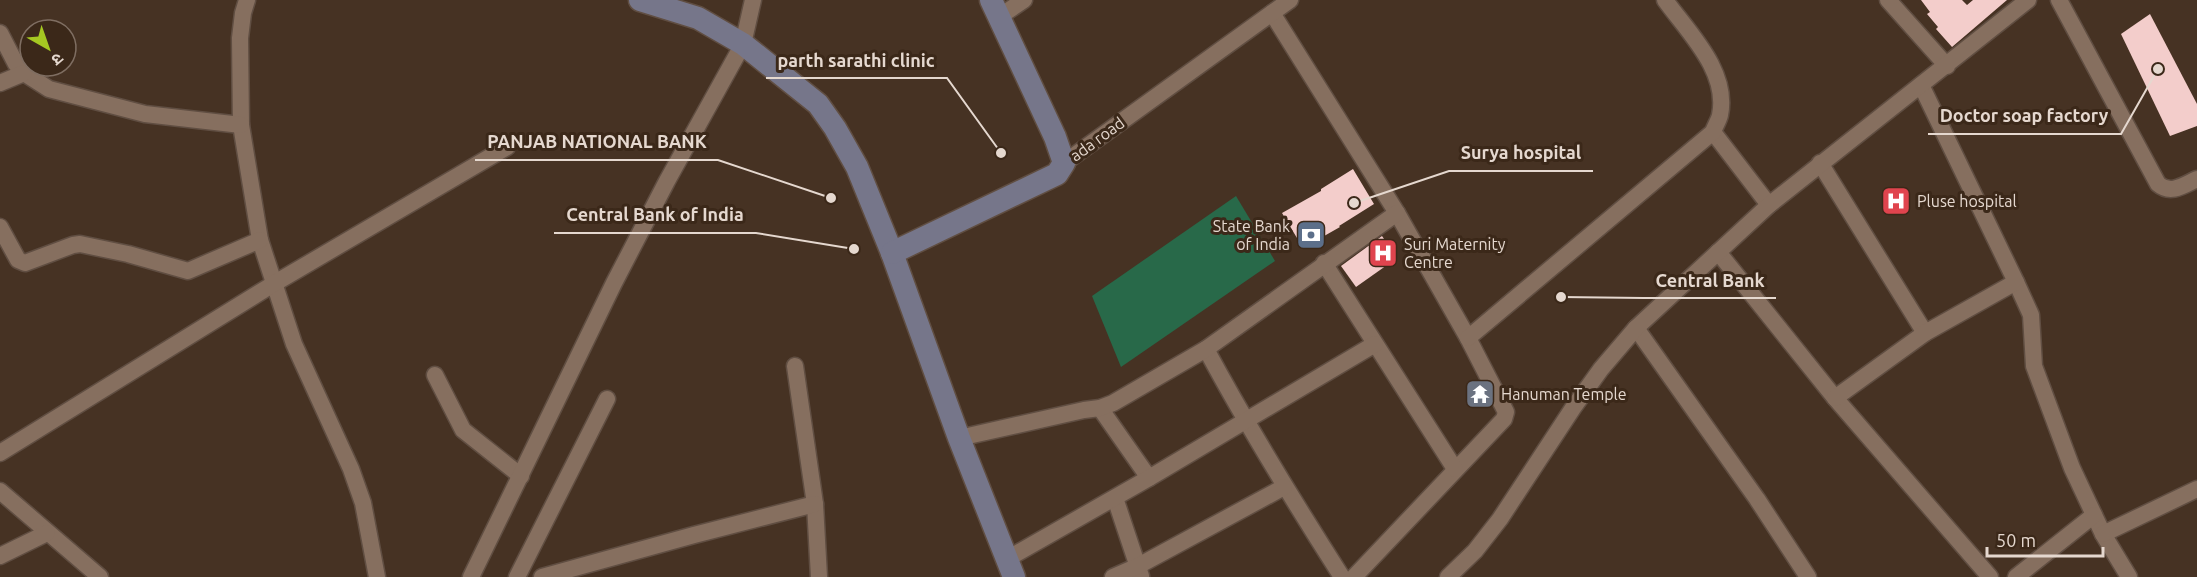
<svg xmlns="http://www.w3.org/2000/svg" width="2197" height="577" font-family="Ubuntu,'Noto Sans Devanagari',sans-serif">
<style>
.green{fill:#286949}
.building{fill:#f3cdcb}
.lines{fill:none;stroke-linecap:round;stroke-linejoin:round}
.street-casing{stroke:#604e42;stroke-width:19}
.secondary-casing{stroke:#604e42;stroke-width:25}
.street{stroke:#866f5f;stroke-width:16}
.secondary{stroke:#76768a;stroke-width:22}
.labels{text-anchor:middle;stroke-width:6;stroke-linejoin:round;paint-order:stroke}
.street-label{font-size:16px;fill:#e5d8cf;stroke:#3b2819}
.poi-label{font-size:16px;fill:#e5d8cf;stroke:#3b2819;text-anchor:start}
.leader{fill:none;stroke:#e5d8cf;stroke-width:2}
.callout-dot{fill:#e5d8cf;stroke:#3b2819;stroke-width:2}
.callout-label{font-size:18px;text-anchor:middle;font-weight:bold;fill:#e5d8cf;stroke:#3b2819;stroke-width:6;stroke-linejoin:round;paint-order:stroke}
</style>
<rect width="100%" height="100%" fill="#463223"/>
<!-- green -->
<path class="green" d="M 1236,196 L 1275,261 L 1121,367 L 1092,296 Z"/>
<!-- building -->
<g class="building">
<path d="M 1921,0 L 1962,0 L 1967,5 L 1973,0 L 2007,0 L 1952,47 L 1936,29 L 1938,27 L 1927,14 L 1930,12 Z"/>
<path d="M 2150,14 L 2197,104 L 2197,126 L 2170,136 L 2121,34 Z"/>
<path d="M 1353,169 L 1374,204 L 1339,226 L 1340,227 L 1303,248 L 1282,213 L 1321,191 L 1321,189 Z"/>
<path d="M 1382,236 L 1397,258 L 1356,287 L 1341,266 Z"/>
</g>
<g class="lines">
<!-- street casing -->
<g class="street-casing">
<g id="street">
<path d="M 247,0 L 243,13 L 240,38 L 241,125 L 260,240 L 294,344 L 351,469 L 363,503 L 377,577"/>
<path d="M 1888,0 L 1947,66"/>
<path d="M 2059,0 L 2158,184 C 2171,195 2184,185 2197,179"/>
<path d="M 1272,13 L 1397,213 L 1468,338 L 1506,412 L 1504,419 L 1354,577"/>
<path d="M 999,17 L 1024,0"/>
<path d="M 0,33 L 16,64 L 24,73 L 49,89 L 145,114 L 241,125"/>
<path d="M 0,83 L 24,73"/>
<path d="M 1713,132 L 1769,205"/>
<path d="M 1064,163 L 1290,0"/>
<path d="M 1820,163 L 1925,333"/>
<path d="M 0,227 L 18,260 L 25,263 L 73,245 L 80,244 L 128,254 L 188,271 L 260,240"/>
<path d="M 1718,252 L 1835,398 L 1990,577"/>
<path d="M 1324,263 L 1455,469"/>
<path d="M 2016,282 L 2031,315 L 2034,366 L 2072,468 L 2103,534 L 2129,577"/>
<path d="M 1636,328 L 1757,499 L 1808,577"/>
<path d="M 1468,338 L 1713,132 C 1715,126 1719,120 1720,115 C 1729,71 1688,32 1665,0"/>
<path d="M 1206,349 C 1248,427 1294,502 1342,577"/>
<path d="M 795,366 L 815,504 L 819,577"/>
<path d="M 435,375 L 463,430 L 521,476"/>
<path d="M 1835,398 L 1925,333 L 2016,282 L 1921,85"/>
<path d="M 1100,408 L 1149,478"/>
<path d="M 959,438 L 1084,410 L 1100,408 L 1113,403 L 1206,349 L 1397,213"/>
<path d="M 0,453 L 275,283 L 507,147"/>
<path d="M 0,491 L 100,577"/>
<path d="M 1115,498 L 1141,576"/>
<path d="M 2103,534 L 2197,489"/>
<path d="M 0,556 L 47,533"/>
<path d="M 1007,559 L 1149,478 L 1375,344"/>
<path d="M 471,577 L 614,283 L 667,181 L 743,44 L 753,0"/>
<path d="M 517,577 L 607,399"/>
<path d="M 542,577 L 694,535 L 815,504"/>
<path d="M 1113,577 L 1138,566 L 1284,487"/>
<path d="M 1448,577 L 1475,551 L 1500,519 L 1573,408 L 1601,369 L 1636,328 L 1769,205 L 2028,0"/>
<path d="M 2016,577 L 2094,515"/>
</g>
</g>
<!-- secondary casing -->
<g class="secondary-casing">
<g id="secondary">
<path d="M 640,0 L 698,18 L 743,44 L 818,104 L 835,128 L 857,167 L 892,253 L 959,438 L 1014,577"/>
<path d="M 892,253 L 1057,174 L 1064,163 L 1055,137 L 991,0"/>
</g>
</g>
<!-- street -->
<use href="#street" class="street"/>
<!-- secondary -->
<use href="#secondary" class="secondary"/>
</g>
<!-- icons -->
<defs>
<g id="hospital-square" transform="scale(1.5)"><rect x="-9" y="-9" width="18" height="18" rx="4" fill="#e0444e" stroke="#3b2819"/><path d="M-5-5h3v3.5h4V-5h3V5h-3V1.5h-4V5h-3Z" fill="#fff"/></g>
<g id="bank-square" transform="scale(1.5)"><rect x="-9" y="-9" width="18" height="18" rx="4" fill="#5c6f8a" stroke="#3b2819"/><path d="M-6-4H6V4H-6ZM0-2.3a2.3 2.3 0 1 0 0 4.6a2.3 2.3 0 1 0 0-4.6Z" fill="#fff"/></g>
<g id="temple-square" transform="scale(1.5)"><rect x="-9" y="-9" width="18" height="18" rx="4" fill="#6b7280" stroke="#3b2819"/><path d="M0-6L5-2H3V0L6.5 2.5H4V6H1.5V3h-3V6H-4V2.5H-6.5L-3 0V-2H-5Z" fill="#fff"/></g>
</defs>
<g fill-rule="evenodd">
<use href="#hospital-square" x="1896" y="201"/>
<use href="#bank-square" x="1311" y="235"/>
<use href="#hospital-square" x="1383" y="253"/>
<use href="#temple-square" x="1480" y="394"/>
</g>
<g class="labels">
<!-- street labels -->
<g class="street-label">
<text transform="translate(1097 139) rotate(-36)" y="6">ada road</text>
</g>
<!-- poi labels -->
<g class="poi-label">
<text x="1917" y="207">Pluse hospital</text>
<text x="1290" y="232" text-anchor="end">State Bank<tspan x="1290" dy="18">of India</tspan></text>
<text x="1404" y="250">Suri Maternity<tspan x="1404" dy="18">Centre</tspan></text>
<text x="1501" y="400">Hanuman Temple</text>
</g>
</g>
<!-- callouts -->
<path class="leader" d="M1001 153L947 78H766M2158 69L2121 134H1928M831 198L718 160H475M1354 203L1449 171H1593M854 249L756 233H554M1561 297L1643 298H1776"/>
<g class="callout-dot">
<circle cx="1001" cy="153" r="6"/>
<circle cx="2158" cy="69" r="6"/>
<circle cx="831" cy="198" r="6"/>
<circle cx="1354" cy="203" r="6"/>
<circle cx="854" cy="249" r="6"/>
<circle cx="1561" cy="297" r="6"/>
</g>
<g class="callout-label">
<text x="856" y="67">parth sarathi clinic</text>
<text x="2024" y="122">Doctor soap factory</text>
<text x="597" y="148">PANJAB NATIONAL BANK</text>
<text x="1521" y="159">Surya hospital</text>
<text x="655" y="221">Central Bank of India</text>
<text x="1710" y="287">Central Bank</text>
</g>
<!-- north arrow -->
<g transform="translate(48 48) rotate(140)"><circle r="28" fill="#3b2819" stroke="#7f6e62" stroke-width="1.5"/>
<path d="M0-4.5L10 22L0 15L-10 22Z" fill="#a5c822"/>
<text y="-9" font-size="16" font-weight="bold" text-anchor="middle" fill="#e5d8cf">उ</text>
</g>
<!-- scale -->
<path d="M1987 547v9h116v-9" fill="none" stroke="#e5d8cf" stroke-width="3"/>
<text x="1996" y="547" font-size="18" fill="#e5d8cf" stroke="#3b2819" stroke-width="4.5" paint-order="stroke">50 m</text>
</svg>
